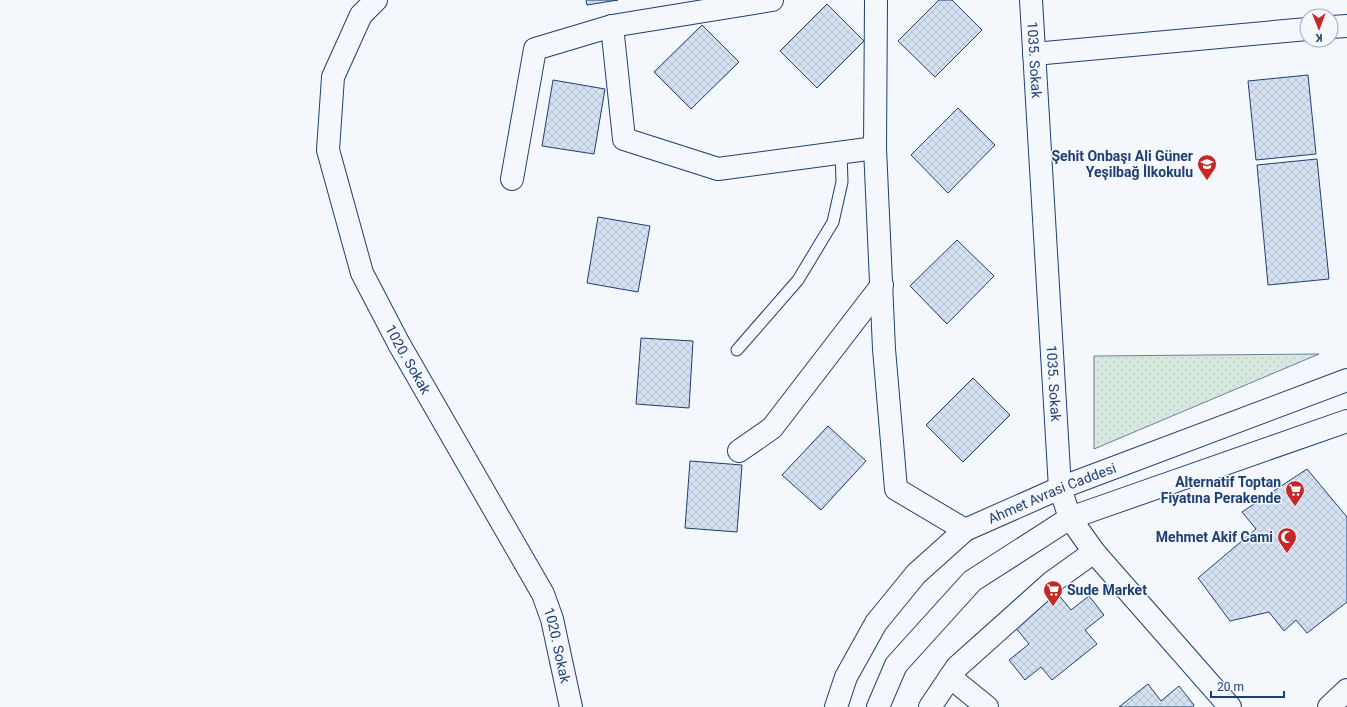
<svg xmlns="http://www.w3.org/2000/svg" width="1347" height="707" font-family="Roboto,sans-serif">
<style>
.park{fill:url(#park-dots);stroke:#687fa3}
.building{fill:url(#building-cross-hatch);stroke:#1d3f73}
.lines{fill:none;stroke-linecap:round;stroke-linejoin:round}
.lane-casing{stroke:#1d3f73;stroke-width:13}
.street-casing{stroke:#1d3f73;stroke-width:24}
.secondary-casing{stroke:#1d3f73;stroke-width:24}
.lane{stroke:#f4f7fb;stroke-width:11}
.street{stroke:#f4f7fb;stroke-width:22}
.secondary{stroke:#f4f7fb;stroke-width:22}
.labels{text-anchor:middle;stroke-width:3;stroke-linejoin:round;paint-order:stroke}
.street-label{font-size:14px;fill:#1d3f73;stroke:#f4f7fb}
.poi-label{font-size:14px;font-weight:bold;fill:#1d3f73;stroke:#f4f7fb;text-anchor:end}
</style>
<defs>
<pattern id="park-dots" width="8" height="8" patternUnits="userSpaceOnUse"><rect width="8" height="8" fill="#d7e8df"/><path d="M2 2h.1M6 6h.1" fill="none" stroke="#b8c8c3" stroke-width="1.8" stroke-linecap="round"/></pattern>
<pattern id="building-cross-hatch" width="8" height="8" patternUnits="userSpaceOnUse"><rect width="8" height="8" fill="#d5e0f0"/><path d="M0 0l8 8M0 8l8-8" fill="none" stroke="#b6c1d1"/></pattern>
</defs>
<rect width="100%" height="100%" fill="#f4f7fb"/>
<!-- park -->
<path class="park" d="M 1319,354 L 1094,449 L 1094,356 Z"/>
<!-- building -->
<g class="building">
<path d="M 586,0 L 618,0 L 587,5 Z"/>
<path d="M 939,0 L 952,0 L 982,30 L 935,77 L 898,41 Z"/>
<path d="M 827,4 L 864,41 L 817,88 L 780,51 Z"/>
<path d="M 702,25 L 739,62 L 691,109 L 654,72 Z"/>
<path d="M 1308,75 L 1316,154 L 1256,160 L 1248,81 Z"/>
<path d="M 553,80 L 605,89 L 594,154 L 542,146 Z"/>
<path d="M 958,108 L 995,145 L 948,193 L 911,155 Z"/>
<path d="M 1317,159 L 1329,279 L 1268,285 L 1257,165 Z"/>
<path d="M 598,217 L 650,226 L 638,292 L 587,283 Z"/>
<path d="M 957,240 L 994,276 L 947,324 L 910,286 Z"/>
<path d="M 641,338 L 693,341 L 689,408 L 636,404 Z"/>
<path d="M 973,378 L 1010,415 L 963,462 L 926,425 Z"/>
<path d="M 828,426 L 866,461 L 821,510 L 782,475 Z"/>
<path d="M 690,461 L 742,465 L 737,532 L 685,528 Z"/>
<path d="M 1307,469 L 1347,517 L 1347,602 L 1307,633 L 1296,620 L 1284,631 L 1269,612 L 1230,621 L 1198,578 L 1256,529 L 1242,512 Z"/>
<path d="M 1057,593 L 1071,610 L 1089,596 L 1104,615 L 1085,630 L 1097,644 L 1052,680 L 1041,667 L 1025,680 L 1009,660 L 1029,644 L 1015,627 Z"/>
<path d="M 1148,684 L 1161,701 L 1179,686 L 1194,705 L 1193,707 L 1119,707 Z"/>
</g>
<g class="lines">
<!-- lane casing -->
<g class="lane-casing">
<path id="lane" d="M 737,350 L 798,280 L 833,222 L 842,182 L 841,152"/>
</g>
<!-- street casing -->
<g class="street-casing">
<g id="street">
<path id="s1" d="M 376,0 L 361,15 L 333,77 L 328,150 L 362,273 L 399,344 L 543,594 L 552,619 L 571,707"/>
<path d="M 876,0 L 875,148 L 884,349 L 896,489 L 965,530"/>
<path id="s2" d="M 1031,0 L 1060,488 L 1070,518 L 1094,552 L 1230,707"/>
<path d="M 612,26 L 624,139 L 718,169 L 875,148"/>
<path d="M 1331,27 L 1347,26"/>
<path d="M 1034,54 L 1307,29"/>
<path d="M 512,179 L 535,49 L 612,26 L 772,0"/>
<path d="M 739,451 L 772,428 L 882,285"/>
<path d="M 950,677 L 987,707"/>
<path d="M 930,707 L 957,667 L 1052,582 L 1094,552"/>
<path d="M 1329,707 L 1347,690"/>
</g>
</g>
<!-- secondary casing -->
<g class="secondary-casing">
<g id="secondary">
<path id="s3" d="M 836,707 L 846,677 L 876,623 L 916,574 L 965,530 L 1060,488 L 1347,380"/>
<path d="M 878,707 L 896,665 L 972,581 L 1070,518 L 1347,421"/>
</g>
</g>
<!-- lane -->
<use href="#lane" class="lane"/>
<!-- street -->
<use href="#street" class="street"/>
<!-- secondary -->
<use href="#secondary" class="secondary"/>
</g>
<!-- icons -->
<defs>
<g id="school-pin" transform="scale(1)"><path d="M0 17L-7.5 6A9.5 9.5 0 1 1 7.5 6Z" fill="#c62828" stroke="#f4f7fb"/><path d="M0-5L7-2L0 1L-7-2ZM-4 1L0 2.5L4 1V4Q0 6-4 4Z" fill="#fff"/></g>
<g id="supermarket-pin" transform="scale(1)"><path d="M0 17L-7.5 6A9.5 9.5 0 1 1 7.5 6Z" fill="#c62828" stroke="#f4f7fb"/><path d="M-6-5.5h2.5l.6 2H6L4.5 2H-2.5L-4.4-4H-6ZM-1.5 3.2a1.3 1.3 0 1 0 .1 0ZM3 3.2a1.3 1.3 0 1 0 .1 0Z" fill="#fff"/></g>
<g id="mosque-pin" transform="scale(1)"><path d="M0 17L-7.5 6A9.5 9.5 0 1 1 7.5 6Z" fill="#c62828" stroke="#f4f7fb"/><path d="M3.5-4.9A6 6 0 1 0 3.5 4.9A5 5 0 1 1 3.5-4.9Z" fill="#fff"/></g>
</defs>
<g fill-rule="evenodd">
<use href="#school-pin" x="1207" y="164"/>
<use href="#supermarket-pin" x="1295" y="490"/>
<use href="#mosque-pin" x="1287" y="537"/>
<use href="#supermarket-pin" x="1053" y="590"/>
</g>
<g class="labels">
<!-- street labels -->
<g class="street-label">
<text dy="5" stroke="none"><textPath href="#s2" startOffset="60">1035. Sokak</textPath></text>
<text dy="5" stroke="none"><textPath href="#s1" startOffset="388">1020. Sokak</textPath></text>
<text dy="5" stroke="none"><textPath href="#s2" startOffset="384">1035. Sokak</textPath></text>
<text dy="5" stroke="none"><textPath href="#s3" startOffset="317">Ahmet Avrasi Caddesi</textPath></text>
<text dy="5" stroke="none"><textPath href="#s1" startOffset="712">1020. Sokak</textPath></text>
</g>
<!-- poi labels -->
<g class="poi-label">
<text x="1193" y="161">Şehit Onbaşı Ali Güner<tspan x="1193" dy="16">Yeşilbağ İlkokulu</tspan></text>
<text x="1281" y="487">Alternatif Toptan<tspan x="1281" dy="16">Fiyatına Perakende</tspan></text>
<text x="1273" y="542">Mehmet Akif Cami</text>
<text x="1067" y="595" text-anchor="start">Sude Market</text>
</g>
</g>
<!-- north arrow -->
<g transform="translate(1319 28) rotate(179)"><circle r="19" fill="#f4f7fb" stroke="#9eadc5"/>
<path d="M0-3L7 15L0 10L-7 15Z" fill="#c62828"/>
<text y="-6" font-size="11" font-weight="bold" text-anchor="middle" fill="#1d3f73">K</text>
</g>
<!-- scale -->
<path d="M1211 691v6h73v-6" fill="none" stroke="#1d3f73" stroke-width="2"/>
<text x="1217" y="691" font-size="12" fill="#1d3f73" stroke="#f4f7fb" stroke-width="3" paint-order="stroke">20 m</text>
</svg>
